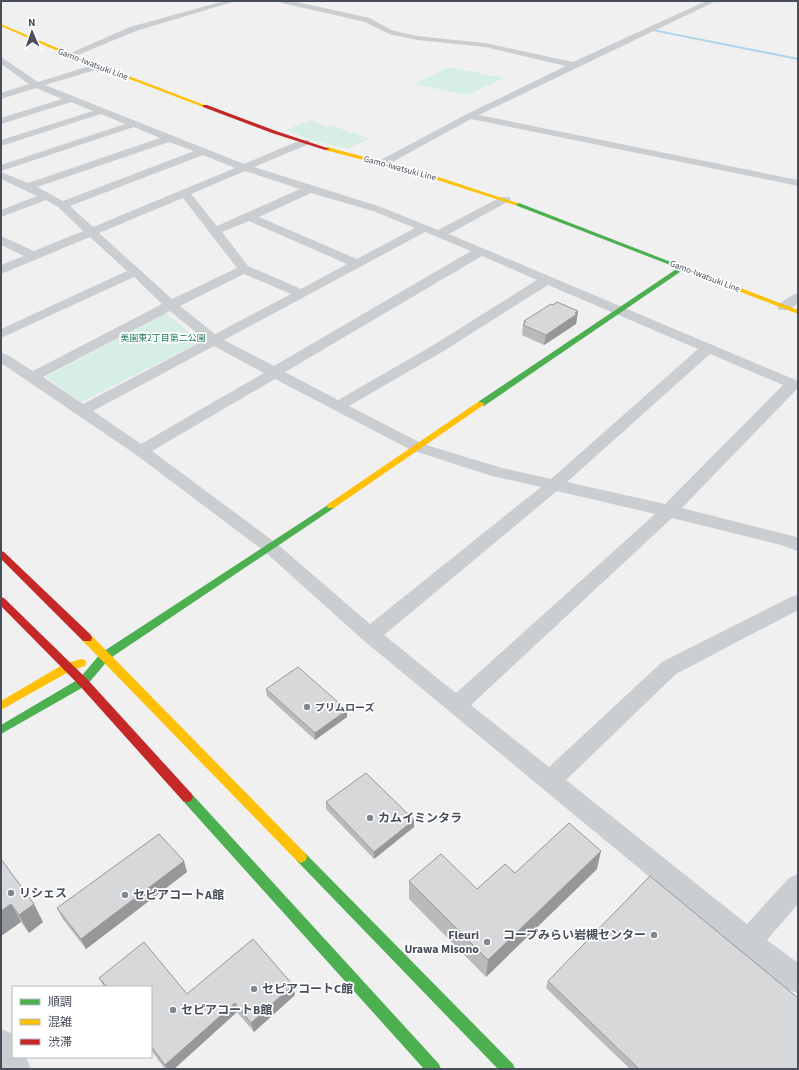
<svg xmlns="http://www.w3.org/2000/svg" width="799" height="1070" font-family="'Source Sans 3','Noto Sans JP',sans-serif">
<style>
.green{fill:#d6eee3}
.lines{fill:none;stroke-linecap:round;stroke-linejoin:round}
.stream{fill:#add3e9;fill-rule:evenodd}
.street{fill:#cbced1;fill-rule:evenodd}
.fast{fill:#4caf50;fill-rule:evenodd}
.slow{fill:#ffc107;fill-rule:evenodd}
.jam{fill:#c62828;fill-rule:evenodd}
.wall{fill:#b9babb}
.shaded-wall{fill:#969799}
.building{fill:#d7d8da;stroke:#969799}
.poi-dot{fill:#83878f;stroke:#fff;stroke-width:1.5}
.labels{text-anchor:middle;stroke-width:3.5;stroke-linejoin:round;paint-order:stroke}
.far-street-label{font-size:9px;fill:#484f5b;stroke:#fff}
.far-park-label{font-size:9px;fill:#1d7859;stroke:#fff}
.poi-label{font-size:10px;font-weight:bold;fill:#484f5b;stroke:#fff;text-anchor:start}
.near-poi-label{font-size:12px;font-weight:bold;fill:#484f5b;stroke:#fff;text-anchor:start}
</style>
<rect width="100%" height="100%" fill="#f0f0f0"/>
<!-- green -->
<g class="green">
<path d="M 450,67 L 504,78 L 467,95 L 415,84 Z"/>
<path d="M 310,120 L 327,127 L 331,125 L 369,139 L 348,149 L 312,140 L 286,130 Z"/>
<path d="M 166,313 L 201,342 L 81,402 L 46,377 Z"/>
</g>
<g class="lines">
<!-- stream -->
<path class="stream" d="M 647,28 L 798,58 L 798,60 L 648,30 Z"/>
<!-- street -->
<g class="street">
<path d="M 224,1 L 236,1 L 136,31 L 73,57 L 67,57 L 66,55 L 130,27 Z"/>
<path d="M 278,1 L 292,1 L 370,18 L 391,30 L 417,36 L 485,43 L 573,62 L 706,1 L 716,1 L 479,115 L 798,180 L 798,186 L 471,119 L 387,165 L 379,165 L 378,163 L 379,161 L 467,114 L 566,66 L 485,47 L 417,40 L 389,34 L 365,22 L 282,3 Z"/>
<path d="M 1,57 L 38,82 L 96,64 L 102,64 L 103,66 L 102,68 L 45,85 L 244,164 L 301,140 L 309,140 L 310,142 L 309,144 L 254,167 L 381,207 L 438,230 L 501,197 L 509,197 L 511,199 L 509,201 L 449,234 L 798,381 L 798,390 L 796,390 L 682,508 L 793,536 L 798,538 L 798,551 L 781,545 L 672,518 L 471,705 L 549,767 L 662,662 L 791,597 L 798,595 L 798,610 L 676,674 L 566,780 L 747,924 L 789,878 L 798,874 L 798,904 L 767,940 L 798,963 L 798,993 L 788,990 L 739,951 L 363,640 L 264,551 L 135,454 L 1,363 L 1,353 L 6,354 L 33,371 L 162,304 L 134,277 L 1,338 L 1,329 L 127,271 L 90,237 L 1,274 L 1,265 L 24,256 L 1,245 L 1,236 L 34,251 L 83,231 L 58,207 L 46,200 L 1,217 L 1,210 L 37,196 L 1,179 L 1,172 L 28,183 L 160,138 L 134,127 L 1,171 L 1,165 L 125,124 L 101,114 L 1,146 L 1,140 L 93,111 L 71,102 L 1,124 L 1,118 L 62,99 L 36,88 L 1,99 L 1,93 L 29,84 L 1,64 ZM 169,142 L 194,151 L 63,201 L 37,187 ZM 203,155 L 235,168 L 93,227 L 70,206 ZM 245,171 L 300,189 L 217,226 L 191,194 ZM 311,193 L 373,211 L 415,228 L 357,259 L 259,217 ZM 183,198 L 237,268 L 172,299 L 99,233 ZM 249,221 L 347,264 L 301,289 L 248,266 L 222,232 ZM 425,232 L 471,251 L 274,366 L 224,340 ZM 482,256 L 537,280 L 432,346 L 338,400 L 285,372 ZM 244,274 L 291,294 L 215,334 L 180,306 ZM 548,285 L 698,349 L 551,479 L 502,468 L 423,444 L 349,406 L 442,352 ZM 170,311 L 205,340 L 83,404 L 43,377 ZM 214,346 L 264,373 L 141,444 L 93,411 ZM 710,354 L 783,385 L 665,504 L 567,482 ZM 275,379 L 411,450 L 492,476 L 541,487 L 370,624 L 276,543 L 152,451 ZM 557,491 L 655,514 L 456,693 L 384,635 Z"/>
<path d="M 798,293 L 798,303 L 789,310 L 779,310 L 777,307 C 782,301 791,295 798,293 Z"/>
<path d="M 1,1029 L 11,1033 L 13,1036 L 13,1057 L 26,1057 L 31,1069 L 1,1069 Z"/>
</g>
<!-- fast -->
<g class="fast">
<path d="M 515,203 L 519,203 L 720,281 L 715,282 L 683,270 L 484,406 L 478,406 L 478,402 L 678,268 L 515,205 Z"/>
<path d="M 331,503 L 334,504 L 335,506 L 334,508 L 109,659 L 87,685 L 1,734 L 1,725 L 79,679 L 101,653 Z"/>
<path d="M 187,792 L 191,793 L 439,1064 L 441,1069 L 424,1069 L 183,801 L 181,797 L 183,793 Z"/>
<path d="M 301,851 L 305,853 L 513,1064 L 515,1069 L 498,1069 L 297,861 L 295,857 L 297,853 Z"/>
</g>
<!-- slow -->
<g class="slow">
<path d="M 1,24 L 71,54 L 207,106 L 203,107 L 69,56 L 1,26 Z"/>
<path d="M 327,147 L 429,174 L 520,204 L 515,205 L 425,176 L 325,150 L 325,148 Z"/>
<path d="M 717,279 L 798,310 L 798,314 L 715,282 L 715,280 Z"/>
<path d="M 478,402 L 481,402 L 485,404 L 334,508 L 328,508 L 327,506 L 328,504 Z"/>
<path d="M 87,634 L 91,635 L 305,853 L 307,857 L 305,861 L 301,863 L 297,861 L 83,641 L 82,638 L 83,635 Z"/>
<path d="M 81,659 L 85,660 L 86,663 L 85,666 L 72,670 L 1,710 L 1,701 L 64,664 Z"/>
</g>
<!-- jam -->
<g class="jam">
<path d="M 203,105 L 207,105 L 276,131 L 330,149 L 325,150 L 272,133 L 203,107 Z"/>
<path d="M 1,551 L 4,552 L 91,635 L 92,638 L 91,641 L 83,641 L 1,559 Z"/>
<path d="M 1,597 L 4,598 L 87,679 L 191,793 L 193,797 L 191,801 L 187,802 L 183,801 L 79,685 L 1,606 Z"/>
</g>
</g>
<!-- wall -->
<g class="wall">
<path d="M 578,311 L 576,324 L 544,345 L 522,335 L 523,325 L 523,324 L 524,321 Z"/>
<path d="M 266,689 L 347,717 L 315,740 L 267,696 Z"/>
<path d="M 326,802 L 414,827 L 374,859 L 326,809 Z"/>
<path d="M 1,859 L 43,922 L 29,933 L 21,922 L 1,936 Z"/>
<path d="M 597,869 L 486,977 L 409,899 L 409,881 L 477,889 L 515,873 Z"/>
<path d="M 187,872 L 86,949 L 62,918 L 57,908 Z"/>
<path d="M 99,978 L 187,994 L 295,995 L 254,1032 L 237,1012 L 174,1069 L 165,1069 L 151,1050 L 151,987 L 104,987 Z"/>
<path d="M 548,981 L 798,1069 L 630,1069 L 546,988 Z"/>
</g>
<!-- shaded-wall -->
<g class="shaded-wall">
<path d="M 578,311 L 576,324 L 544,345 L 546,335 Z"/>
<path d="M 347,710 L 347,717 L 315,740 L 315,733 Z"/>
<path d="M 414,820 L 414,827 L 374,859 L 374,852 Z"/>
<path d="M 601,851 L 597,869 L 486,977 L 488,960 Z"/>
<path d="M 184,861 L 187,872 L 86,949 L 81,939 Z"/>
<path d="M 11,904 L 21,922 L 1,936 L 1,911 Z"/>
<path d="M 34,904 L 43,922 L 29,933 L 19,915 Z"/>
<path d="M 293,985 L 295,995 L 254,1032 L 251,1023 Z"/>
<path d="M 235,1003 L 237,1012 L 174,1069 L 167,1069 L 165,1065 Z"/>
</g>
<!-- building -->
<g class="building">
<path d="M 557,302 L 578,311 L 575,313 L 577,314 L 546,335 L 523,325 L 526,322 L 524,321 L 551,304 L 553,305 Z"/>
<path d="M 298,667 L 347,710 L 315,733 L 266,689 Z"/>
<path d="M 366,773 L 414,820 L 374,852 L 326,802 Z"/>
<path d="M 569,823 L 601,851 L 488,960 L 409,881 L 441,854 L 477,889 L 505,864 L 515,873 Z"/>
<path d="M 159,834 L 184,861 L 81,939 L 57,908 Z"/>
<path d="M 1,859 L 34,904 L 19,915 L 11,904 L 1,911 Z"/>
<path d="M 650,876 L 798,998 L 798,1069 L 639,1069 L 548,981 Z"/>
<path d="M 253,939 L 293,985 L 251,1023 L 235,1003 L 165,1065 L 151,1046 L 151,987 L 107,987 L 99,978 L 144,942 L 187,994 Z"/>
</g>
<!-- markers -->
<g class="poi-dot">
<circle cx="307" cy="707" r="4"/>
<circle cx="370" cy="818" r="4"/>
<circle cx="11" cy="893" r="4"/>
<circle cx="125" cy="895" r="4"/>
<circle cx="654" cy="935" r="4"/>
<circle cx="487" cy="942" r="4"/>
<circle cx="254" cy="989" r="4"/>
<circle cx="173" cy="1010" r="4"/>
</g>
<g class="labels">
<!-- far-street labels -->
<g class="far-street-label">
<text transform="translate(93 64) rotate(21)" y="3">Gamo-Iwatsuki Line</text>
<text transform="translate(400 168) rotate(15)" y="3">Gamo-Iwatsuki Line</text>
<text transform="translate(705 276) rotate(21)" y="3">Gamo-Iwatsuki Line</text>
</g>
<!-- far-park labels -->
<g class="far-park-label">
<text x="163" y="341">美園東2丁目第二公園</text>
</g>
<!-- poi labels -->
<g class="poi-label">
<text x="315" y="711">プリムローズ</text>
</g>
<!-- near-poi labels -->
<g class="near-poi-label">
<text x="378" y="822">カムイミンタラ</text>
<text x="19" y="897">リシェス</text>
<text x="133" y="899">セピアコートA館</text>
<text x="479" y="939" text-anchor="end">Fleuri<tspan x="479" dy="14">Urawa Misono</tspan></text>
<text x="646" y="939" text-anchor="end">コープみらい岩槻センター</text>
<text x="262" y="993">セピアコートC館</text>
<text x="181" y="1014">セピアコートB館</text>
</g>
</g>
<!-- border -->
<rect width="799" height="1070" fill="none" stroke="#484f5b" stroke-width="4"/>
<!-- legend -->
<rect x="12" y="986" width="140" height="72" fill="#ffffff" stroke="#b6b9bd"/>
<rect x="20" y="999" width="20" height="6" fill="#4caf50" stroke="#b6b9bd"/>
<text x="48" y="1006" font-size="12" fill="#484f5b">順調</text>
<rect x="20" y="1019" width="20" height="6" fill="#ffc107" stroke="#b6b9bd"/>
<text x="48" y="1026" font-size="12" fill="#484f5b">混雑</text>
<rect x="20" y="1039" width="20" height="6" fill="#c62828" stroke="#b6b9bd"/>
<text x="48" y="1046" font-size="12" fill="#484f5b">渋滞</text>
<!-- north arrow -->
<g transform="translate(32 32) rotate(358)" stroke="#ffffff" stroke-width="3" paint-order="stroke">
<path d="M0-3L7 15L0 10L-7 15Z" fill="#484f5b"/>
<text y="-6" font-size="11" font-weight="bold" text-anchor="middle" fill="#484f5b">N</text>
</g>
</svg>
